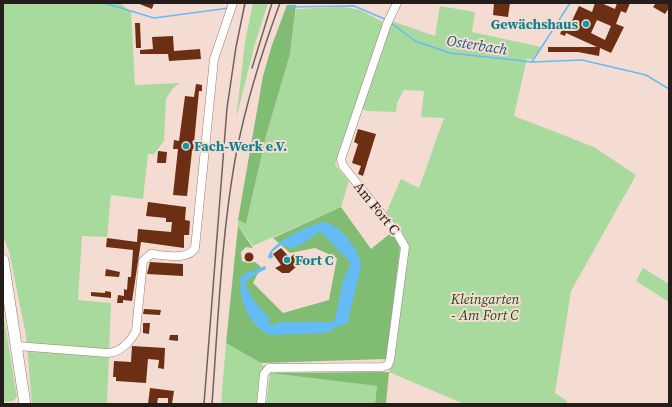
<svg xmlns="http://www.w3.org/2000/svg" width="672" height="407" font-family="'Source Serif 4',serif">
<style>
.green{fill:#a9da9d}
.forest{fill:#81bc73}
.water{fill:#64bbf6}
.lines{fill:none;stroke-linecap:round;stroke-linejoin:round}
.stream{stroke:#64bbf6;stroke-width:1.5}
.building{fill:#6c2f13;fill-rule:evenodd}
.minor-casing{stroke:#967f76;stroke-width:9}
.major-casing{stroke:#967f76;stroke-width:12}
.minor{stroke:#fff;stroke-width:8}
.major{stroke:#fff;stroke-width:11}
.rail{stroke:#6f615b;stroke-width:1.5}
.culture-dot{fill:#0f9aa8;stroke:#f5dcd2;stroke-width:1.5}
.labels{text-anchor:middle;stroke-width:4;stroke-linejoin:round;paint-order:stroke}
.culture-label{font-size:14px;font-weight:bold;fill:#0d838f;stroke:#f5dcd2;text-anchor:start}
.street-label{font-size:14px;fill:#251d19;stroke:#f5dcd2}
.park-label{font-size:14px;font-style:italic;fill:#204816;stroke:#f5dcd2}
.water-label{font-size:15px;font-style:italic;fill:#185980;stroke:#f5dcd2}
</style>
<rect width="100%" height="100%" fill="#f5dcd2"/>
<!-- green -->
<g class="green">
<path d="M 3,3 L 120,3 L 131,12 L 135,85 L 180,83 L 172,89 L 166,99 L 164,141 L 154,154 L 148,154 L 143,199 L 111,195 L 107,237 L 82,236 L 78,300 L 111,303 L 107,404 L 32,404 L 26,335 L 9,251 L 3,236 Z"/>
<path d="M 253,3 L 268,3 L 255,44 L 236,119 L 245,42 Z"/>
<path d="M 440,6 L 475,12 L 472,32 L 541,47 L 532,60 L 527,58 L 514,116 L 594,147 L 636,175 L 571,291 L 555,393 L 567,401 L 565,404 L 464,404 L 389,372 L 395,349 L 408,244 L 386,213 L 401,179 L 419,188 L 444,118 L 421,117 L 424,91 L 404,90 L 397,103 L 396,112 L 367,111 L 362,109 L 392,21 L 435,36 Z"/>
<path d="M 343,7 L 360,10 L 383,22 L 335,165 L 349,181 L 341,207 L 253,246 L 238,226 L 238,220 L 246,224 L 266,136 L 290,54 L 296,9 Z"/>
<path d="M 643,268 L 669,284 L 669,302 L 636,281 Z"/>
<path d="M 3,312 L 17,397 L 13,401 L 3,402 Z"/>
<path d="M 226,343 L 261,363 L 266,368 L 260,404 L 221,404 Z"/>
<path d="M 270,373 L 377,386 L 375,404 L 266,404 Z"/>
</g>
<!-- forest -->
<g class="forest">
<path d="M 287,5 L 296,5 L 290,54 L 266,136 L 246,224 L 238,220 L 263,76 L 272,45 Z"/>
<path d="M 341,207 L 371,249 L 392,232 L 400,248 L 386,359 L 261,363 L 226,343 L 238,226 L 253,248 L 246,247 L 241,252 L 242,261 L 248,263 L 255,262 L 261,267 L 253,283 L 283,313 L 329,300 L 337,258 L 315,248 L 290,253 L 273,238 Z"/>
<path d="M 389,372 L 386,404 L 375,404 L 377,386 L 270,373 Z"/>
</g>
<!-- water -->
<path class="water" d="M 324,222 C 339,224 362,252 361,267 L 347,324 L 340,325 L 326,333 L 272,335 C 251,330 235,296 242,275 L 265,266 L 266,269 L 249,278 L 245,285 L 254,301 L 269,318 L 269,324 L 274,325 L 279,322 L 332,322 L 335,319 L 343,280 L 351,263 L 320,231 L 305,242 L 292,248 L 281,245 L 272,252 L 273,257 L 270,259 L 268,257 C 271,242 309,225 324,222 Z"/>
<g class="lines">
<!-- stream -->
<g class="stream">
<path d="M 104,3 L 154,18 L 229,8"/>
<path d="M 287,7 L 354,6 L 387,20"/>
<path d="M 391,23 L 415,41 L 450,53 L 532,62 L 582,60 L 646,75 L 669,89"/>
<path d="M 532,62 L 570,3"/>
</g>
</g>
<!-- building -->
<g class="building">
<path d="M 137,3 L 154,3 L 152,9 Z"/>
<path d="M 494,3 L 510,3 L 508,17 L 493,15 Z"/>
<path d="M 595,3 L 601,3 L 615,9 L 617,3 L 630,3 L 626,13 L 621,11 L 616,24 L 624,27 L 611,53 L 600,48 L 599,56 L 578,52 L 548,52 L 548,47 L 597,47 L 566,33 L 565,36 L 560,34 L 563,27 L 568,29 L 579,6 L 592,12 ZM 597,20 L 611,26 L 605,40 L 591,33 Z"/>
<path d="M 656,3 L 669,3 L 669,8 L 665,14 L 653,7 Z"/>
<path d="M 135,23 L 140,23 L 141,48 L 136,48 Z"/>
<path d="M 173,36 L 174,51 L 200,49 L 201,59 L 169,61 L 168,54 L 140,54 L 140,50 L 153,49 L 152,37 Z"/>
<path d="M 196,84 L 202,85 L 202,91 L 199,91 L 194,143 L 198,143 L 197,152 L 192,151 L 187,196 L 173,195 L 178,149 L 173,149 L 174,140 L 179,141 L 185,96 L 194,97 Z"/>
<path d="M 358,129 L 376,134 L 363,176 L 358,174 L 361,166 L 352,163 L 358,144 L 354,142 Z"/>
<path d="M 158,151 L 167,152 L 166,163 L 157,163 Z"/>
<path d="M 148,202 L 186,207 L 185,220 L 190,221 L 189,235 L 184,235 L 184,248 L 141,242 L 132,301 L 123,300 L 123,303 L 117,303 L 118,295 L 124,296 L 124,289 L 127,290 L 128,277 L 131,277 L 133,250 L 106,247 L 107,238 L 137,242 L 138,229 L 171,232 L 172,222 L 166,222 L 166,218 L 146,216 Z"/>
<path d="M 281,248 L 290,258 L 294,254 L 297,259 L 296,267 L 289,273 L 282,273 L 275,268 L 281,265 L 273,254 Z"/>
<circle cx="249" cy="257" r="4.5"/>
<path d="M 150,262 L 183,264 L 183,276 L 147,274 Z"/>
<path d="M 106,269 L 120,272 L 119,277 L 105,276 Z"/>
<path d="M 105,291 L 111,292 L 111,298 L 91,296 L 91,292 L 105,293 Z"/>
<path d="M 144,309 L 161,310 L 160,315 L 143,314 Z"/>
<path d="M 143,323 L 150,323 L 149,334 L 143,333 Z"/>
<path d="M 170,335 L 178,335 L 178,341 L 169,340 Z"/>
<path d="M 132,346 L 165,348 L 164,369 L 158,368 L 159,360 L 148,359 L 146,383 L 116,381 L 116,377 L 113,377 L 114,361 L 131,362 Z"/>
<path d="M 150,388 L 174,391 L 172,404 L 168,404 L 168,398 L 158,398 L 157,404 L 148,404 Z"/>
</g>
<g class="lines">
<!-- minor casing -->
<g class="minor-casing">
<g id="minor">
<path d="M 17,346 L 107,353 C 120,353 130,342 136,331 L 143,261 L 151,254 C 164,255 188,261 195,248 L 214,59 L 233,3"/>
<path d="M 261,404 L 264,374 L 269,368 L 382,367 L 388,365 L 390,360 L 405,247 L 397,233 L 343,166 L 341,159 L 387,24 L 397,3"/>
</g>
</g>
<!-- major casing -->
<g class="major-casing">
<path id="major" d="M 3,260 L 25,404"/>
</g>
<!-- minor -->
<use href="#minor" class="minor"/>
<!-- major -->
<use href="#major" class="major"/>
<!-- rail -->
<g class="rail">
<path d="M 252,68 L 272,3"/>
<path d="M 204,404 L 227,108 L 236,47 L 245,3"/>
<path d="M 212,404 C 218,323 221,240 235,160 C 245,106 261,54 280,3"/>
</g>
</g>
<!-- markers -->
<g class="culture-dot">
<circle cx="586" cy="24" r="4"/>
<circle cx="186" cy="146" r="4"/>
<circle cx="287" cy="260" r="4"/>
</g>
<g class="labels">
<!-- culture labels -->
<g class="culture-label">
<text x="578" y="29" text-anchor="end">Gewächshaus</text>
<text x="194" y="151">Fach-Werk e.V.</text>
<text x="295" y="265">Fort C</text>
</g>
<!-- street labels -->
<g class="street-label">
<text transform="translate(377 208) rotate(51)" y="5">Am Fort C</text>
</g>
<!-- park labels -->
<g class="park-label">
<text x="485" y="304">Kleingarten<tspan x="485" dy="16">- Am Fort C</tspan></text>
</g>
<!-- water labels -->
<g class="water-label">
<text transform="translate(477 45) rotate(9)" y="5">Osterbach</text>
</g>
</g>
<!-- border -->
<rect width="672" height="407" fill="none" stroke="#251d19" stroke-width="8"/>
</svg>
